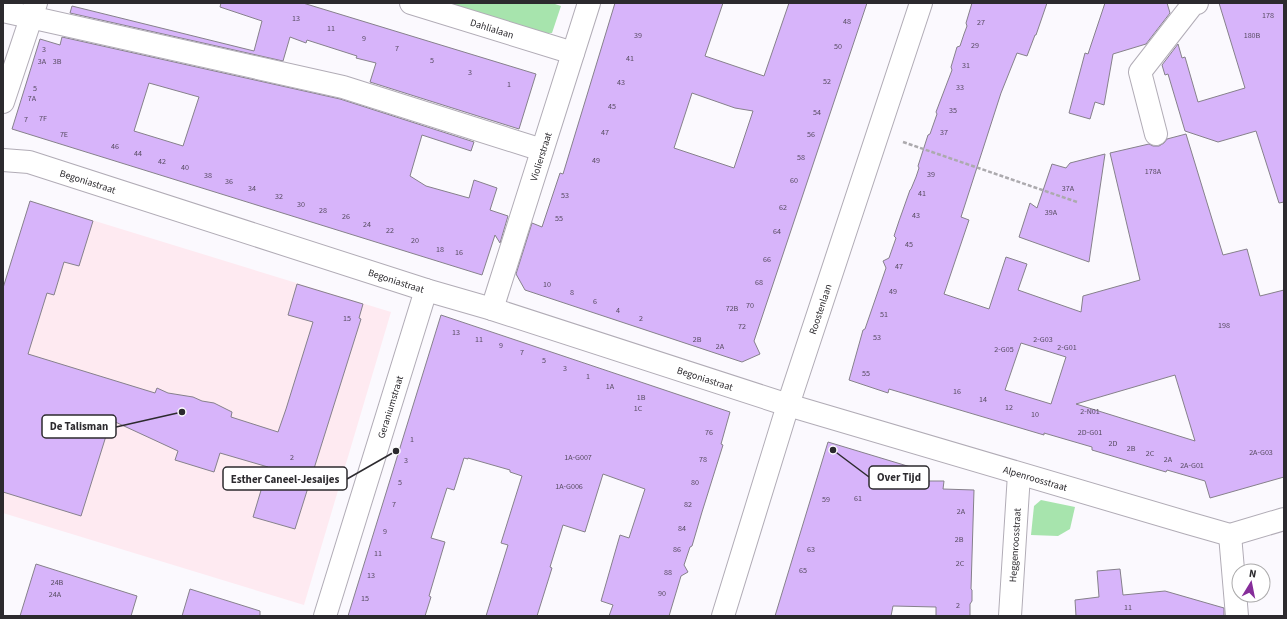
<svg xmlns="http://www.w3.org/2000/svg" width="1287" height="619" font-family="'Source Sans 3',sans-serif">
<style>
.education{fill:#feeaf1}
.green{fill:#a7e4ad}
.building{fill:#d7b4fa;stroke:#86818b;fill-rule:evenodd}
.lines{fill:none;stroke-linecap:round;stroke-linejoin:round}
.minor-casing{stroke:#b1acb6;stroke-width:24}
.path{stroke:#acaaae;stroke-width:2.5;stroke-dasharray:4 2;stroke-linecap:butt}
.minor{stroke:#fff;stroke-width:22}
.labels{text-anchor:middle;stroke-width:4;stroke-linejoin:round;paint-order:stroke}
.number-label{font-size:8px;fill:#574c61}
.street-label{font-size:10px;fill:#2c2a2e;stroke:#fff}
.leader{fill:none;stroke:#2c2a2e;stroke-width:1.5}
.callout-dot{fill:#2c2a2e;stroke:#fff;stroke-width:1.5}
.callout{fill:#fff;stroke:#2c2a2e;stroke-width:1.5}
.callout-label{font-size:11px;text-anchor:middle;font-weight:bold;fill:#2c2a2e}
</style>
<rect width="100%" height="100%" fill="#fbf9fe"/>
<!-- education -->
<path class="education" d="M 30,201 L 391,312 L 304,605 L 3,513 L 3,288 Z"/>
<!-- green -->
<g class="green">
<path d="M 448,3 L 552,3 L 561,6 L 552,33 L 544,33 Z"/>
<path d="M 1041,500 L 1075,507 L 1070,529 L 1058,536 L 1031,535 L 1034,506 Z"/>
</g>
<!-- building -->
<g class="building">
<path d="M 221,3 L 303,3 L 536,74 L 519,129 L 370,82 L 376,63 L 356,58 L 357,56 L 307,40 L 306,43 L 290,37 L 283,61 L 70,13 L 72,6 L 254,51 L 262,21 L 220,7 Z"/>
<path d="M 615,3 L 723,3 L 705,56 L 764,76 L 789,3 L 867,3 L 754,341 L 760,354 L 742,362 L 525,290 L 516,274 L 532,223 L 542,227 L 560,173 L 563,174 ZM 692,93 L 735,108 L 753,111 L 734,168 L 674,148 Z"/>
<path d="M 972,3 L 1047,3 L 1036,35 L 1035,35 L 1027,56 L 1017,53 L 1001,93 L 961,217 L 969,220 L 944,294 L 989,309 L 1006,257 L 1027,264 L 1018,290 L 1081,312 L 1083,296 L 1140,280 L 1110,153 L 1149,144 L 1153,146 L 1159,146 L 1164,143 L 1167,139 L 1186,134 L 1223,255 L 1247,249 L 1260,296 L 1284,290 L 1284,477 L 1210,498 L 1205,481 L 1167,470 L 1166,472 L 1092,450 L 1092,447 L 1044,433 L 1044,435 L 889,389 L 888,393 L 849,380 L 863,330 L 865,329 L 886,268 L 883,261 L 889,258 L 896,238 L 894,236 L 899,221 L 910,190 L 911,189 L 916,177 L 919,168 L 918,166 L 928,135 L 930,134 L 937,114 L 936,112 L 952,70 L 951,67 L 957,47 L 960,46 L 964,34 L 967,26 L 966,23 ZM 1021,343 L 1066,357 L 1051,404 L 1005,390 ZM 1175,375 L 1195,441 L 1076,404 Z"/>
<path d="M 1105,3 L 1167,3 L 1170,13 L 1146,44 L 1113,54 L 1104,105 L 1095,102 L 1090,119 L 1069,113 L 1085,53 L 1088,54 Z"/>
<path d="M 1219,3 L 1284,3 L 1284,202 L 1279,203 L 1256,131 L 1218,142 L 1185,131 L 1168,74 L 1165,75 L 1162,65 L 1178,44 L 1182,58 L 1185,57 L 1198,102 L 1245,88 Z"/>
<path d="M 62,37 L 340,99 L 474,142 L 471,151 L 422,135 L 410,176 L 426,186 L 469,198 L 474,180 L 497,188 L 490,210 L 508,216 L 500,243 L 495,235 L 482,275 L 12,129 L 40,39 L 60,45 ZM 149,83 L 199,97 L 183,146 L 134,131 Z"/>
<path d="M 1105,154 L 1089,262 L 1019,237 L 1030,203 L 1037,208 L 1052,164 L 1066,168 L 1070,163 Z"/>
<path d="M 30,201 L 93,221 L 79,266 L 64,262 L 54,295 L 47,293 L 28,354 L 155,393 L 157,388 L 168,393 L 193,397 L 202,401 L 214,403 L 232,412 L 231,417 L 278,432 L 286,409 L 313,322 L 288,315 L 297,284 L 363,304 L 359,318 L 361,319 L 295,529 L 253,517 L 268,467 L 220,453 L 214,472 L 175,460 L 178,451 L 111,420 L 81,516 L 3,492 L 3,288 Z"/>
<path d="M 441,315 L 730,412 L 721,444 L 723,445 L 702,512 L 692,546 L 690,547 L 684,565 L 688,572 L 681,576 L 669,616 L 609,616 L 613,605 L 601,601 L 620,535 L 629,538 L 645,489 L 603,474 L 585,532 L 563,525 L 550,567 L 552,568 L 537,616 L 486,616 L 508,545 L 501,543 L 522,476 L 510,472 L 510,470 L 468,458 L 468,459 L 464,458 L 454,490 L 447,488 L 431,538 L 445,542 L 429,596 L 431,597 L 425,616 L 348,616 Z"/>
<path d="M 828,442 L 914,468 L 910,481 L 944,481 L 943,489 L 974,490 L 971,589 L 972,590 L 972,601 L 970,604 L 970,616 L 936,616 L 936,607 L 893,606 L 891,616 L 775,616 Z"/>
<path d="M 36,564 L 137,596 L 131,616 L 20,616 Z"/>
<path d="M 1120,569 L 1123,595 L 1165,591 L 1224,608 L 1224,616 L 1076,616 L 1075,600 L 1099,597 L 1097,571 Z"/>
<path d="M 190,589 L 260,611 L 260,616 L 182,616 Z"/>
</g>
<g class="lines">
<!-- minor casing -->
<g class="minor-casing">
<g id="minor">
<path id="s1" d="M 411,3 L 573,53"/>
<path d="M 3,11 L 343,87 L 542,150"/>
<path d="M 3,102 L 36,3"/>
<path d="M 1156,134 L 1140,72 L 1193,4 L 1197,3"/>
<path id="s2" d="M 3,160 L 29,162 L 426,290 L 492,309 L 788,405 L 1188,523 L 1230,535 L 1284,519"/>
<path id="s3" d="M 492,309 L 589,3"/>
<path d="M 1230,535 L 1237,616"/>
<path id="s4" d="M 325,616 L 426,290"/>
<path id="s5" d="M 723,616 L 788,405 L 921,3"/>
<path id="s6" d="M 1010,616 L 1019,474"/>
</g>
</g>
<!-- path -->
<path class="path" d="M 903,142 L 1077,202"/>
<!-- minor -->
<use href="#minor" class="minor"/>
</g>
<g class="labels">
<!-- number labels -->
<g class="number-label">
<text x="1268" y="18">178</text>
<text x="296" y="21">13</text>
<text x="847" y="24">48</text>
<text x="981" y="25">27</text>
<text x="331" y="31">11</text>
<text x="638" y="38">39</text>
<text x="1252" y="38">180B</text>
<text x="364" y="41">9</text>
<text x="975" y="48">29</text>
<text x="838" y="49">50</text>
<text x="397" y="51">7</text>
<text x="44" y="52">3</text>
<text x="630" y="61">41</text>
<text x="432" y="63">5</text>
<text x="42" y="64">3A</text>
<text x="57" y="64">3B</text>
<text x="966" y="68">31</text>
<text x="470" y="75">3</text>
<text x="827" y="84">52</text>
<text x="621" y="85">43</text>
<text x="509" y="87">1</text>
<text x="960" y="90">33</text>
<text x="35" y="91">5</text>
<text x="32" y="101">7A</text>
<text x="612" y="109">45</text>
<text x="953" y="113">35</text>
<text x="817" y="115">54</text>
<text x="43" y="121">7F</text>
<text x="26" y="122">7</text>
<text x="605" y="135">47</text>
<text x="944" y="135">37</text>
<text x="64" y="137">7E</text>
<text x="811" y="137">56</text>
<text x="115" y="149">46</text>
<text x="138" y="156">44</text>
<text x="801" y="160">58</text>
<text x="596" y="163">49</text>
<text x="162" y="164">42</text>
<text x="185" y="170">40</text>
<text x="1153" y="174">178A</text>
<text x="931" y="177">39</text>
<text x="208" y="178">38</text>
<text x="794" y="183">60</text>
<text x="229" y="184">36</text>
<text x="252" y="191">34</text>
<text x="1068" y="191">37A</text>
<text x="922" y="196">41</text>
<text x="565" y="198">53</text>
<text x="279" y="199">32</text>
<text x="301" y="207">30</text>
<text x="783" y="210">62</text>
<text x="323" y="213">28</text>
<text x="1051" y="215">39A</text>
<text x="916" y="218">43</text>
<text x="346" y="219">26</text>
<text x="559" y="221">55</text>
<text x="367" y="227">24</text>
<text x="390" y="233">22</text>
<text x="777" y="234">64</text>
<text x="415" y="243">20</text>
<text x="909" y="247">45</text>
<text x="440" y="252">18</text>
<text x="459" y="255">16</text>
<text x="767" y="262">66</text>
<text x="899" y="269">47</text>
<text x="759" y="285">68</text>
<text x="547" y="287">10</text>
<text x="893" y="294">49</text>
<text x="572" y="295">8</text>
<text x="595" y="304">6</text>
<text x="750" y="308">70</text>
<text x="732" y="311">72B</text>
<text x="618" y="313">4</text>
<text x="884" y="317">51</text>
<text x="347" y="321">15</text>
<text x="641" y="321">2</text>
<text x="1224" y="328">198</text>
<text x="742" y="329">72</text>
<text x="456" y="335">13</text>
<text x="877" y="340">53</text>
<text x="479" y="342">11</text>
<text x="697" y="342">2B</text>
<text x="1043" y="342">2-G03</text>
<text x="501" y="348">9</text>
<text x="720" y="349">2A</text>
<text x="1067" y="350">2-G01</text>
<text x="1004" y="352">2-G05</text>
<text x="522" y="355">7</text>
<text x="544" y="363">5</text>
<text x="565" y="371">3</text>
<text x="866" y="376">55</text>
<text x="588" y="379">1</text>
<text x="610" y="389">1A</text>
<text x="957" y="394">16</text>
<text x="641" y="400">1B</text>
<text x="983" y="402">14</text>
<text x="1009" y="410">12</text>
<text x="638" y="411">1C</text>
<text x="1090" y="414">2-N01</text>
<text x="1035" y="417">10</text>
<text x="709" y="435">76</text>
<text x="1090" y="435">2D-G01</text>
<text x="412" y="442">1</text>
<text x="1113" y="446">2D</text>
<text x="1131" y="451">2B</text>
<text x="1261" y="455">2A-G03</text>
<text x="1150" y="456">2C</text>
<text x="292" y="460">2</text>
<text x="578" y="460">1A-G007</text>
<text x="703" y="462">78</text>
<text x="1168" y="462">2A</text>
<text x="406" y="463">3</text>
<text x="1192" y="468">2A-G01</text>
<text x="400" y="485">5</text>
<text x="695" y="485">80</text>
<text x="569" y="489">1A-G006</text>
<text x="858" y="501">61</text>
<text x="826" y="502">59</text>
<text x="394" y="507">7</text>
<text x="688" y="507">82</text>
<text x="961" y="514">2A</text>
<text x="682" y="531">84</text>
<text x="385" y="534">9</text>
<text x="959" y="542">2B</text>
<text x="677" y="552">86</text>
<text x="811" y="552">63</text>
<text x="378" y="556">11</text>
<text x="960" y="566">2C</text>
<text x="803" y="573">65</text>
<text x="668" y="575">88</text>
<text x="371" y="578">13</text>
<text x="57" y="585">24B</text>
<text x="662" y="596">90</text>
<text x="55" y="597">24A</text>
<text x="365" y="601">15</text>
<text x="958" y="608">2</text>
<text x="1128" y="610">11</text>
</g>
<!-- street labels -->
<g class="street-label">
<text dy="4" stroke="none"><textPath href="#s1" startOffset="85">Dahlialaan</textPath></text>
<text dy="4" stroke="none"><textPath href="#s3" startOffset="160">Violierstraat</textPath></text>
<text dy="4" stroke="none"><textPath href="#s2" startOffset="88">Begoniastraat</textPath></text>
<text dy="4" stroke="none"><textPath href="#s2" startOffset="412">Begoniastraat</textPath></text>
<text dy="4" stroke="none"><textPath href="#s5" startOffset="322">Roostenlaan</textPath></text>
<text dy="4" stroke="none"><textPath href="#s2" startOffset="736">Begoniastraat</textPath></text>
<text dy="4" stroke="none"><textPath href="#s4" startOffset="219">Geraniumstraat</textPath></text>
<text dy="4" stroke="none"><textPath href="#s2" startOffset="1081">Alpenroosstraat</textPath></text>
<text dy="4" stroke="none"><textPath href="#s6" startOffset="71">Heggenroosstraat</textPath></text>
</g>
</g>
<!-- callouts -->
<path class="leader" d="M182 412L116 427M833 450L869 477M396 451L347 479"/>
<g class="callout-dot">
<circle cx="182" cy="412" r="4"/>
<circle cx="833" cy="450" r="4"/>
<circle cx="396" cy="451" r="4"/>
</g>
<g class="callout">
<rect x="42" y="415" width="74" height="23" rx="4"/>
<rect x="869" y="466" width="60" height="23" rx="4"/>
<rect x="223" y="467" width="124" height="23" rx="4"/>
</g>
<g class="callout-label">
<text x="79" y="430">De Talisman</text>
<text x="899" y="481">Over Tijd</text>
<text x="285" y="483">Esther Caneel-Jesaijes</text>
</g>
<!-- border -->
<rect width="1287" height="619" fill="none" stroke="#2c2a2e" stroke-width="8"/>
<!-- north arrow -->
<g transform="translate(1251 583) rotate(10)"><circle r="19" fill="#ffffff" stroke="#abaaab"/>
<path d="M0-3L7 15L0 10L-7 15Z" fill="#862d9a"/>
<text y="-6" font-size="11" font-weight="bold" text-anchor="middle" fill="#2c2a2e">N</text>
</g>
</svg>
